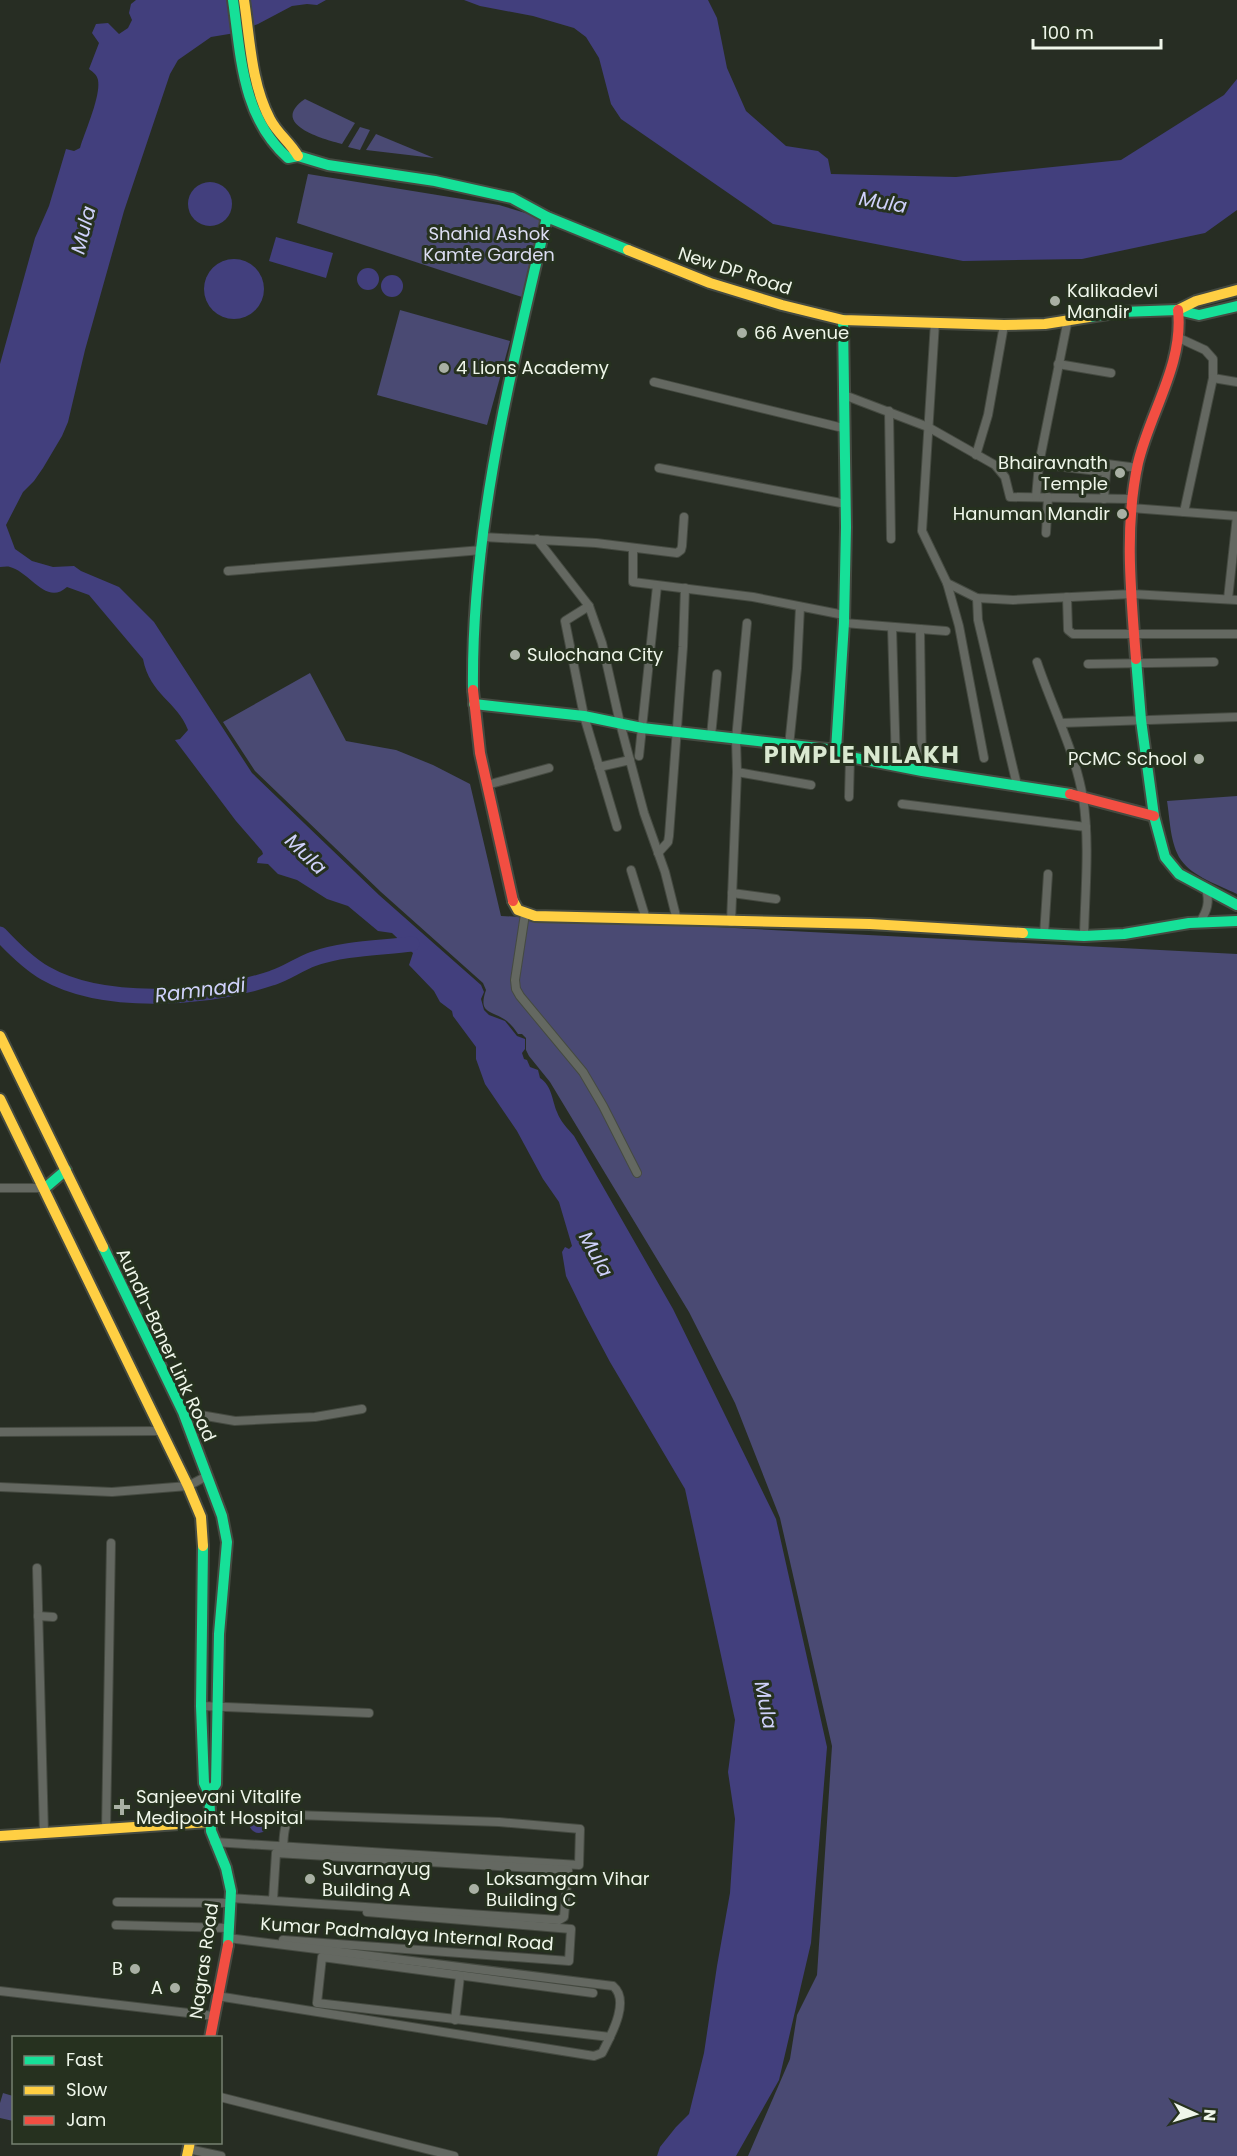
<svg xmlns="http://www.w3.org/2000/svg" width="1237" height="2156" font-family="Poppins,sans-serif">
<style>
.green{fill:#4a4a73}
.water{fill:#423f7d}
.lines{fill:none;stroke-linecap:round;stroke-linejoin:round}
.river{stroke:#423f7d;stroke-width:15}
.street-casing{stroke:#454a41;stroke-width:10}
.fast-casing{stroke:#454a41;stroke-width:14}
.slow-casing{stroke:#454a41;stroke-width:14}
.jam-casing{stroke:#454a41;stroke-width:14}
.street{stroke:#646861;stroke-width:8}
.fast{stroke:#16e098;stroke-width:10}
.slow{stroke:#ffcf43;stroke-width:10}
.jam{stroke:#f24e42;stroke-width:10}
.poi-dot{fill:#a9b0a4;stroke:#26311f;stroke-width:2}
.labels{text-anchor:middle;stroke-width:6;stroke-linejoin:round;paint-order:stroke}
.park-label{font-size:18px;fill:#dcddf2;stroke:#26311f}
.street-label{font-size:18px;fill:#eff6ea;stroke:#26311f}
.poi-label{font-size:18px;fill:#eff6ea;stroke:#26311f;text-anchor:start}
.water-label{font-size:20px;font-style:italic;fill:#cfd1fa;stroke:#26311f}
.district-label{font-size:24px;font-weight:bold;letter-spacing:1.5px;fill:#d9e8d0;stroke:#26311f}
</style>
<rect width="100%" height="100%" fill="#272d23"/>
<!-- green -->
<g class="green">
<path d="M 305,99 L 355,123 L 342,144 C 323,139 268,124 305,99 Z"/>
<path d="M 360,127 L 370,130 L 360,150 L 348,147 Z"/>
<path d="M 376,134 L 434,158 L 366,150 Z"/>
<path d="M 308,174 L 499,205 L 542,218 L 522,297 L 297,223 Z"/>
<path d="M 400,310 L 510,341 L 487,425 L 377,395 Z"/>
<path d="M 310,673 L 346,741 L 396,750 L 433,765 L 470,784 L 501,916 L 1237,954 L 1237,2156 L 748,2156 L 790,2059 L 797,2015 L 817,1975 L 832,1746 L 780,1518 L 735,1403 L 689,1312 L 550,1082 L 529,1056 L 526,1050 L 526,1038 L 522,1034 L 518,1034 C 514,1028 510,1023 504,1019 C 490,1010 478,1013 486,990 L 483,983 L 381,892 L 255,771 L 223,722 Z"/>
<path d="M 1237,796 L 1237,894 C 1219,885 1193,877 1181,860 C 1170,844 1170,819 1167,801 Z"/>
<path d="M 3,2093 L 13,2096 L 13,2121 L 0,2118 L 0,2103 Z"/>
</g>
<!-- water -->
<g class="water">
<path d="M 136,0 L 326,0 L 317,5 L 307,4 L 292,6 L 258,24 L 235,33 L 211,37 L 178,60 L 170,74 L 124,211 L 85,350 L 68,422 L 62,436 L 43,468 L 34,481 L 23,492 L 6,525 L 15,549 L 32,561 L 53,567 L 74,566 L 81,571 L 119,587 L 154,622 L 252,773 L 379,895 L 481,985 L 484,992 L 481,999 L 484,1010 L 489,1015 L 505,1021 L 517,1036 L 525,1039 L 525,1049 L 522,1053 L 524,1059 L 527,1060 L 530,1067 L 538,1070 L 540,1078 C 552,1086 552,1100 557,1112 C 560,1121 568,1129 574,1136 L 673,1309 L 776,1519 L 827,1747 L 811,1943 L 779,2080 L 736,2156 L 657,2156 L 660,2147 L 676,2127 L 689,2114 L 704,2053 L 717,1966 L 730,1893 L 735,1819 L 728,1772 L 735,1720 L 685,1489 L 610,1362 L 585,1315 L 566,1276 L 562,1252 L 565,1247 L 569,1249 L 572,1246 L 559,1202 L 543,1179 L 517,1131 L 485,1084 L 476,1059 L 476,1047 L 453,1016 L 452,1011 L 440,1002 L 434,991 L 409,965 L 413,953 L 392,933 L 378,931 L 348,906 L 327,899 L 297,880 L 278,874 L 268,864 L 257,863 L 258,858 L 263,854 L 262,851 L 236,821 L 175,740 L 180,739 L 188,730 C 177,701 150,695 143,659 L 89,595 L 67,587 C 46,606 30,572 10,567 C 7,566 3,567 0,567 L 0,364 L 35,238 L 49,206 L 66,149 L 74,151 L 80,148 C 85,131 101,96 98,80 C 97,75 93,72 89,69 L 99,43 L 92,33 L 96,24 L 108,23 L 119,34 L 128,28 L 132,20 L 129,13 L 131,4 Z"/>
<path d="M 464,0 L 708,0 L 717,18 L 727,68 L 746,111 L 786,146 L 818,151 L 828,159 L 831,174 L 956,177 L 1121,160 L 1224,95 L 1237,79 L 1237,210 L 1205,233 L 1082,259 L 963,261 L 773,224 L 621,119 L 611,104 L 599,58 L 586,37 L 574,28 L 533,16 L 480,6 Z"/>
<circle cx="210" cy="204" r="22"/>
<path d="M 276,237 L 333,253 L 326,278 L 269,261 Z"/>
<circle cx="234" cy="289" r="30"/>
<circle cx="368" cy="279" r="11"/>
<circle cx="392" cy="286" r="11"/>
<circle cx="259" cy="1823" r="10"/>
</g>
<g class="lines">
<!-- river -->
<path class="river" d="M 0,934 C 14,949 28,963 45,973 C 104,1007 209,999 272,978 C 286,974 299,964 313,959 C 344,948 380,948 412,944"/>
<!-- street casing -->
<g class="street-casing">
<g id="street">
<path d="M 935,322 L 922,531 L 947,583 L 977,598 L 1013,600 L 1132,594 L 1237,600"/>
<path d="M 1179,338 L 1205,350 L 1213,359 L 1213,378 L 1184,512"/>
<path d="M 1058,364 L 1111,373"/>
<path d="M 1213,378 L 1237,382"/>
<path d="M 654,382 L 843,428"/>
<path d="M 844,395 L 928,427 L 995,465 L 1005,477 L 1010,497 L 1131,499"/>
<path d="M 889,411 L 891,539"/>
<path d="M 976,455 L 988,415 L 1004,325"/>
<path d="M 1039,464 L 1106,472 L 1104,499"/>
<path d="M 659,468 L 846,504"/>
<path d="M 1106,472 L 1107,464 L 1138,468"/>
<path d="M 1036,497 L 1039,464 L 1068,319"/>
<path d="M 1131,508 L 1237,516"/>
<path d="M 1046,533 L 1048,497"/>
<path d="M 483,537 L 596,543 L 677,553 L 681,550 L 682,546 L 684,517"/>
<path d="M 537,539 L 589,606 L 602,643 L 620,723 L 644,813 L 665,872 L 677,920"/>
<path d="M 633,548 L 633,582 L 753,597 L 844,615"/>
<path d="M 228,571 L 482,550"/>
<path d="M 947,583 L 959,626 L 984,758"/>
<path d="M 1067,597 L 1068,630 L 1073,634 L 1237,634"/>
<path d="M 977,598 L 978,620 L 1017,785"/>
<path d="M 1228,599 L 1237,516"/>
<path d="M 589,606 L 565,621 L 584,716 L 617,827"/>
<path d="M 844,623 L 946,631"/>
<path d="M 892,627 L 896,765"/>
<path d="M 920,629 L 922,771"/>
<path d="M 1037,662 C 1052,707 1075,751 1083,798 C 1090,843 1085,891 1084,936"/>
<path d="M 1088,664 L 1214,662"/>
<path d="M 1061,723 L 1237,717"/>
<path d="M 711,736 L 717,674"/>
<path d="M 789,746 L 797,668 L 800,607"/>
<path d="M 639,756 L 657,586"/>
<path d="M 599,767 L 630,760"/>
<path d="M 737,772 L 811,785"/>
<path d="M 487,785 L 549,768"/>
<path d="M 849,797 L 850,757"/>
<path d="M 902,804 L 1086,827"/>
<path d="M 658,853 L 668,842 L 669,836 L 683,647 L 685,588"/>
<path d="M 631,870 L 646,919"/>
<path d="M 732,893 L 776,899"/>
<path d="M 525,914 L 515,980 L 516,989 L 520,996 L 583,1072 L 603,1106 L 637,1173"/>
<path d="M 731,922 L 737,772 L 736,739 L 747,623"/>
<path d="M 1200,922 C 1207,911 1210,902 1206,889"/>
<path d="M 1044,935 L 1048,874"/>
<path d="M 0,1188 L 45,1188"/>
<path d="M 183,1412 L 235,1421 L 315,1417 L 362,1409"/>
<path d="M 0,1432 L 161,1431"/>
<path d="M 0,1487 L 112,1492 L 188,1486 L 207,1476"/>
<path d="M 37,1568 L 44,1834"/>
<path d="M 38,1616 L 53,1617"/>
<path d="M 201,1706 L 369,1713"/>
<path d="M 106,1830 L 111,1543"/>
<path d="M 214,1842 L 579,1865 L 580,1829 L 499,1822 L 296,1815 C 283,1819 284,1836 283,1848"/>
<path d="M 230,1898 L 559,1920 L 564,1917 L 568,1870 L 276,1853 L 273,1900"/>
<path d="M 117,1902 L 231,1903"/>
<path d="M 116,1925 L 229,1928"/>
<path d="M 283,1940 L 569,1961 L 571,1929 L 367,1912"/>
<path d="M 0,1991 L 214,2016"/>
<path d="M 593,1993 L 322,1957 L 317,2003 L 610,2037"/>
<path d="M 217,1996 L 594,2056 L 602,2053 C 610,2037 631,2001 613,1986 L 228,1938"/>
<path d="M 455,2020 L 460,1976"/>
<path d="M 220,2097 L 454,2156"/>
<path d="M 188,2149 L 221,2156"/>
</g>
</g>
<!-- fast casing -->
<g class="fast-casing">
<g id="fast">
<path d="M 233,0 C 241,57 242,117 288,158 L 298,156 L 328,165 L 435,181 L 512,198 L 547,217 L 628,250"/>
<path d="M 1089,317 L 1121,312 L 1178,310 L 1199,315 L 1237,306"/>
<path d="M 1136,659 L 1141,720 L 1154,816 L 1165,857 L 1179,874 L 1237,905"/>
<path d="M 473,690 C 471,530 511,371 547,217"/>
<path d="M 474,704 L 584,716 L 642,728 L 836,750 L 850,757 L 922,771 L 1070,794"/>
<path d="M 836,750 L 844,623 L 846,527 L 843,320"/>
<path d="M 1023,933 L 1084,936 L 1124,934 L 1189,923 L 1237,921"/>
<path d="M 45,1188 L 66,1170"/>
<path d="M 103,1247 L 183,1412 L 222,1516 L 227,1542 L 219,1634 L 216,1784 L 210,1792"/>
<path d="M 203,1546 L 201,1706 L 204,1783 L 209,1794 L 211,1831 L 226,1868 L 231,1891 L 228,1945"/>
</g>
</g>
<!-- slow casing -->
<g class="slow-casing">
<g id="slow">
<path d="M 244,0 C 250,39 251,83 270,119 C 277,133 290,142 298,156"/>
<path d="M 628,250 L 710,283 L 782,305 L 843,320 L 1004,325 L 1045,324 L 1089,317"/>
<path d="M 1178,310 L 1196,301 L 1237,290"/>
<path d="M 513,901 L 518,910 L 535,916 L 870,924 L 1023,933"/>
<path d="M 0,1036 L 103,1247"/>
<path d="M 0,1099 L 188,1486 L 201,1517 L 203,1546"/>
<path d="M 0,1836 L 209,1822"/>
<path d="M 187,2156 L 190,2142"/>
</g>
</g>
<!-- jam casing -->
<g class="jam-casing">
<g id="jam">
<path d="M 1136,659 C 1131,594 1124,527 1138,463 C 1150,412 1184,364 1178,310"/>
<path d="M 473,690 L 480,753 L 513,901"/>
<path d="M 1070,794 L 1154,816"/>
<path d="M 210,2038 L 228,1945"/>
</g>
</g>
<!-- street -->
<use href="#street" class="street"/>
<!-- fast -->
<use href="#fast" class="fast"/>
<!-- slow -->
<use href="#slow" class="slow"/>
<!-- jam -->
<use href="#jam" class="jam"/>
</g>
<!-- markers -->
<g class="poi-dot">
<circle cx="1055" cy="301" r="6"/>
<circle cx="742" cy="333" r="6"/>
<circle cx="444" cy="368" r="6"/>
<circle cx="1120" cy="473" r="6"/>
<circle cx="1122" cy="514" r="6"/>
<circle cx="515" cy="655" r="6"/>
<circle cx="1199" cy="759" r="6"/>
<path d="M119 1798h6v6h6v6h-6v6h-6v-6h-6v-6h6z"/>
<circle cx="310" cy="1879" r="6"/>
<circle cx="474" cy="1889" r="6"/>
<circle cx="135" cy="1969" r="6"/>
<circle cx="175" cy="1988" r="6"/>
</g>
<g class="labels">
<!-- park labels -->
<g class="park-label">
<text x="489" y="240">Shahid Ashok<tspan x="489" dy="21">Kamte Garden</tspan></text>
</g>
<!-- street labels -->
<g class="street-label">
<text transform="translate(735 271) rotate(18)" y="6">New DP Road</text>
<text transform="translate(166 1345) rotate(65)" y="6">Aundh-Baner Link Road</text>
<text transform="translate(407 1934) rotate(4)" y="6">Kumar Padmalaya Internal Road</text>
<text transform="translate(204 1961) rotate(-82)" y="6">Nagras Road</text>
</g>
<!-- poi labels -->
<g class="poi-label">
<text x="1067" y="297">Kalikadevi<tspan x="1067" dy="21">Mandir</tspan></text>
<text x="754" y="339">66 Avenue</text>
<text x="456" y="374">4 Lions Academy</text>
<text x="1108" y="469" text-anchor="end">Bhairavnath<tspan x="1108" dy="21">Temple</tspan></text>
<text x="1110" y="520" text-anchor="end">Hanuman Mandir</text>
<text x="527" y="661">Sulochana City</text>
<text x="1187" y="765" text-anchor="end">PCMC School</text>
<text x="136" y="1803">Sanjeevani Vitalife<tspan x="136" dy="21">Medipoint Hospital</tspan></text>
<text x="322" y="1875">Suvarnayug<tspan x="322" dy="21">Building A</tspan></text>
<text x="486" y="1885">Loksamgam Vihar<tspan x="486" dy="21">Building C</tspan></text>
<text x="123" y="1975" text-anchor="end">B</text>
<text x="163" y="1994" text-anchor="end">A</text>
</g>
<!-- water labels -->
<g class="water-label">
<text transform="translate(883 202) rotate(10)" y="7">Mula</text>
<text transform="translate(83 230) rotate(-76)" y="7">Mula</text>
<text transform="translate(306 854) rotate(44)" y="7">Mula</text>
<text transform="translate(200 990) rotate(-7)" y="7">Ramnadi</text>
<text transform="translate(596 1254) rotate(61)" y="7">Mula</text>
<text transform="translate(766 1705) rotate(79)" y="7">Mula</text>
</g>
<!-- district labels -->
<g class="district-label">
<text x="862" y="763">PIMPLE NILAKH</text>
</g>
</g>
<!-- legend -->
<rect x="12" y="2036" width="210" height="108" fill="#26311f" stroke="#768070" stroke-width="1.5"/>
<rect x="24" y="2056" width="30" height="9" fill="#16e098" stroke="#768070" stroke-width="1.5"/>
<text x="66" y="2066" font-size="18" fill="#eff6ea">Fast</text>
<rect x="24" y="2086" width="30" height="9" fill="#ffcf43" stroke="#768070" stroke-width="1.5"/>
<text x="66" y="2096" font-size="18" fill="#eff6ea">Slow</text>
<rect x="24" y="2116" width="30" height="9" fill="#f24e42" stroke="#768070" stroke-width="1.5"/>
<text x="66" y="2126" font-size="18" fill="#eff6ea">Jam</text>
<!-- north arrow -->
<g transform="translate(1195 2114) rotate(94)" stroke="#26311f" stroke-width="4.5" paint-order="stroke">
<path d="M0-4.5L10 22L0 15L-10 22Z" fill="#eff6ea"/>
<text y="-9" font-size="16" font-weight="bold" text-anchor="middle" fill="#eff6ea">N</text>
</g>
<!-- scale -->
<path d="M1033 39v9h128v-9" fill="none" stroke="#eff6ea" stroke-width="3"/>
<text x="1042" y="39" font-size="18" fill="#eff6ea" stroke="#26311f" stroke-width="4.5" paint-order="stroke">100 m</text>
</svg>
